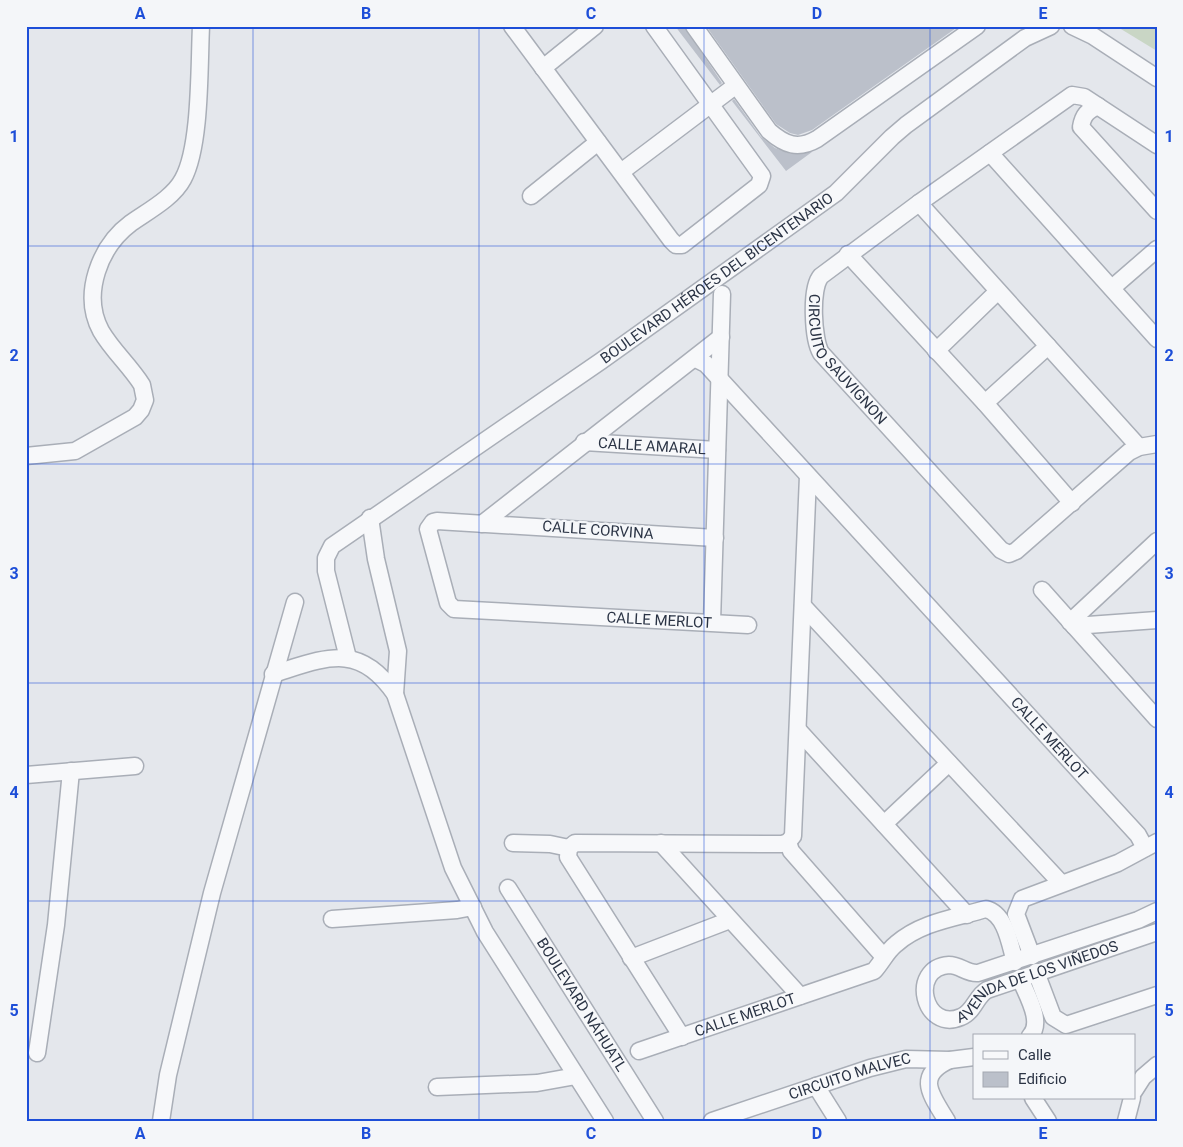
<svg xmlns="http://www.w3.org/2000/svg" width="1183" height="1147" font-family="Roboto,sans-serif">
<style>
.green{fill:#c9d6c5}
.building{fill:#bbc0ca}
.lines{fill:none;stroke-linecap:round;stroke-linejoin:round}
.minor-casing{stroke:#a9aeb7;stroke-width:19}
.minor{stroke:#f7f8fa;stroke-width:16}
.grid{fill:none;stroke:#1d4ed8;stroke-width:1;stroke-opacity:0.55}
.labels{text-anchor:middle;stroke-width:4.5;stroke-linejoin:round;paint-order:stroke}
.street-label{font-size:15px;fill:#2b3445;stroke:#f4f6f9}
.neatline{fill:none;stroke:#1d4ed8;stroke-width:2}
.grid-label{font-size:16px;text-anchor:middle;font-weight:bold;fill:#1d4ed8}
</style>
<rect width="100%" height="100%" fill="#e4e7ec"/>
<!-- green -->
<path class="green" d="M 1116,26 L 1157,26 L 1157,51 Z"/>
<!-- building -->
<g class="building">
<path d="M 675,26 L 684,26 L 722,83 L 720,85 Z"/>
<path d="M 706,26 L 959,26 L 812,130 L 798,135 L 790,133 L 776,124 Z"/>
<path d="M 734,99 L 761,137 L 775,148 L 791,154 L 812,152 L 786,171 L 732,101 Z"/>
</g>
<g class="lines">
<!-- minor casing -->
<g class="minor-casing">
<g id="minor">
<path d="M 512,26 L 671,240 L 676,245 L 682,245 L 759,185 L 762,176 L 654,26"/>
<path d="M 694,26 L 769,131 C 785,145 798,150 817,139 L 977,26"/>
<path d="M 1072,26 L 1093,36 L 1157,78"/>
<path d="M 543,68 L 595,26"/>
<path d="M 1098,106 C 1087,111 1083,115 1081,127 L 1157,211"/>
<path id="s1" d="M 1157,145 L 1084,97 L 1072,95 L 919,203 L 821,276 C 810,288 813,340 821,353 L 1001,550 L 1009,554 L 1016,551 L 1129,452 L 1139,447 L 1157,444"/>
<path d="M 990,153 L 1157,339"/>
<path d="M 621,172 L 735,86"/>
<path d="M 531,196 L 598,142"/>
<path d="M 919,203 L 1139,447"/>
<path d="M 848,254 L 985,403 L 1072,503"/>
<path d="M 1112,288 L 1157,249"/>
<path d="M 936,351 L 998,291"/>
<path id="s2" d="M 696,359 L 706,364 L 1138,835 L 1145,848"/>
<path d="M 985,403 L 1048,346"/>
<path id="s3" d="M 584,442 L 717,450"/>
<path d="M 26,456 L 75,451 L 135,417 L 141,410 L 145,400 L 142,385 C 130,366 112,350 101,331 C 81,294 100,246 131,223 C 148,211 173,198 183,179 C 201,146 199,67 201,26"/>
<path d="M 370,518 L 376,559 L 398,651 L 395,694"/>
<path d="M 482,524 L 721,337"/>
<path id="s4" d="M 715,538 L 437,521 L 433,522 L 428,529 L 448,603 L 454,609 L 748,625"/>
<path d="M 1042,590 L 1157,719"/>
<path d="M 803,606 L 1061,883"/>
<path d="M 712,622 L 722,294"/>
<path d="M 1070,622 L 1157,541"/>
<path d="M 1074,626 L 1157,620"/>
<path id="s5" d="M 348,658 L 326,571 L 326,558 L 332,546 L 601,361 L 836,193 L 892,137 L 906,125 L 1025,38 L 1051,26"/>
<path d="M 273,674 C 325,658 359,641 395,694 L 453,868 L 485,932 L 605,1121"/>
<path d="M 799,731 L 967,915"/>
<path d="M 26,775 L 135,766"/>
<path d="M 884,824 L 949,763"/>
<path d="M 788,842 L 791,851 L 884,957"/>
<path d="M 513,843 L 550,844 L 569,848"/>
<path d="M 661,843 L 800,996"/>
<path id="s6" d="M 508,888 L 655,1121"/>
<path id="s7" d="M 1157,911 L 1138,920 L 978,973 C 967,974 960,965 949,965 C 908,968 924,1033 961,1017 C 974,1012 976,996 987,990 L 1157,932"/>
<path d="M 332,919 L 457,910 L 473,907"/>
<path d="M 1032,956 L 1016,914 L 1022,899 L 1118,863 L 1157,842"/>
<path d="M 631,958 L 730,920"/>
<path d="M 1036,972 L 1053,1017 L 1066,1025 L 1157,995"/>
<path d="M 1020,978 C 1026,994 1044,1022 1030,1036"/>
<path d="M 682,1037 L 568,857 L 569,848 L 575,843 L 782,844 L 788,842 L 793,836 L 808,476"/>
<path id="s8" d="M 639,1051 L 874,971 C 882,962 887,951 896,944 C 921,922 955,918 986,909 C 1006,914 1010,945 1015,962"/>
<path d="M 37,1053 L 56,925 L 71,771"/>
<path d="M 816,1086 L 838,1121"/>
<path d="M 437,1087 L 537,1083 L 576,1076"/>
<path d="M 1134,1091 L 1143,1077 L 1157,1065"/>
<path d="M 1033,1098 L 1048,1121"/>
<path d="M 161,1121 L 168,1075 L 212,893 L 295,602"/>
<path id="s9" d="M 712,1121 L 870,1068 L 906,1059 L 950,1060 L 974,1057"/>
<path d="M 947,1121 C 932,1096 914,1076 950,1060"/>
<path d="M 1126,1121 L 1132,1098"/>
</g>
</g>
<!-- minor -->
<use href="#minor" class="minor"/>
</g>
<!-- grid -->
<path class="grid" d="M 253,26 L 253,1121M 479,26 L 479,1121M 704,26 L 704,1121M 930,26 L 930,1121M 26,246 L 1157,246M 26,464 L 1157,464M 26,683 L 1157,683M 26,901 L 1157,901"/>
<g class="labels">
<!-- street labels -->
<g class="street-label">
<text dy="5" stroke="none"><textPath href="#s5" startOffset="585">BOULEVARD HÉROES DEL BICENTENARIO</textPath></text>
<text dy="5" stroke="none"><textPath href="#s1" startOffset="505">CIRCUITO SAUVIGNON</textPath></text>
<text dy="5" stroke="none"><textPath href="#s3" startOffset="68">CALLE AMARAL</textPath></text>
<text transform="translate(598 530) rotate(4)" y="5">CALLE CORVINA</text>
<text dy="5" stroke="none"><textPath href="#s4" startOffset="582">CALLE MERLOT</textPath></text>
<text dy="5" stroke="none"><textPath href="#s2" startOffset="519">CALLE MERLOT</textPath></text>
<text dy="5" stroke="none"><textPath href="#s7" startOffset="399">AVENIDA DE LOS VIÑEDOS</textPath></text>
<text dy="5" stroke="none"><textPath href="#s6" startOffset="138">BOULEVARD NÁHUATL</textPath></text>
<text dy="5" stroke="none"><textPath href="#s8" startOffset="112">CALLE MERLOT</textPath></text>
<text dy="5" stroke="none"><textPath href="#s9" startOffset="145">CIRCUITO MALVEC</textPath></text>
</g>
</g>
<!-- border -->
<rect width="1183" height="1147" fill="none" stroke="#f4f6f9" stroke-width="55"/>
<!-- legend -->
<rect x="973" y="1034" width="162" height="65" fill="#f4f6f9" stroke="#a4a8b1"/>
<rect x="983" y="1051" width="25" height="8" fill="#f7f8fa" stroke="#a4a8b1"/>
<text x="1018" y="1060" font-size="15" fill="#2b3445">Calle</text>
<rect x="983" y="1072" width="25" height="15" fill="#bbc0ca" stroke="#a4a8b1"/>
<text x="1018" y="1084" font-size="15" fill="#2b3445">Edificio</text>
<rect x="28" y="28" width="1128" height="1092" class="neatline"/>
<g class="grid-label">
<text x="140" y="19">A</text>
<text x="366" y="19">B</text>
<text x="591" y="19">C</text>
<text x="817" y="19">D</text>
<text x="1043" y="19">E</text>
<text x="14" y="142">1</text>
<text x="1169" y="142">1</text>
<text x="14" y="361">2</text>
<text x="1169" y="361">2</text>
<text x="14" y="579">3</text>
<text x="1169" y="579">3</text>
<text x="14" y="798">4</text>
<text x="1169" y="798">4</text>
<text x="14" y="1016">5</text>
<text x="1169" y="1016">5</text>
<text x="140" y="1139">A</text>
<text x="366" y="1139">B</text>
<text x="591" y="1139">C</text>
<text x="817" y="1139">D</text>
<text x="1043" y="1139">E</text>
</g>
</svg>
